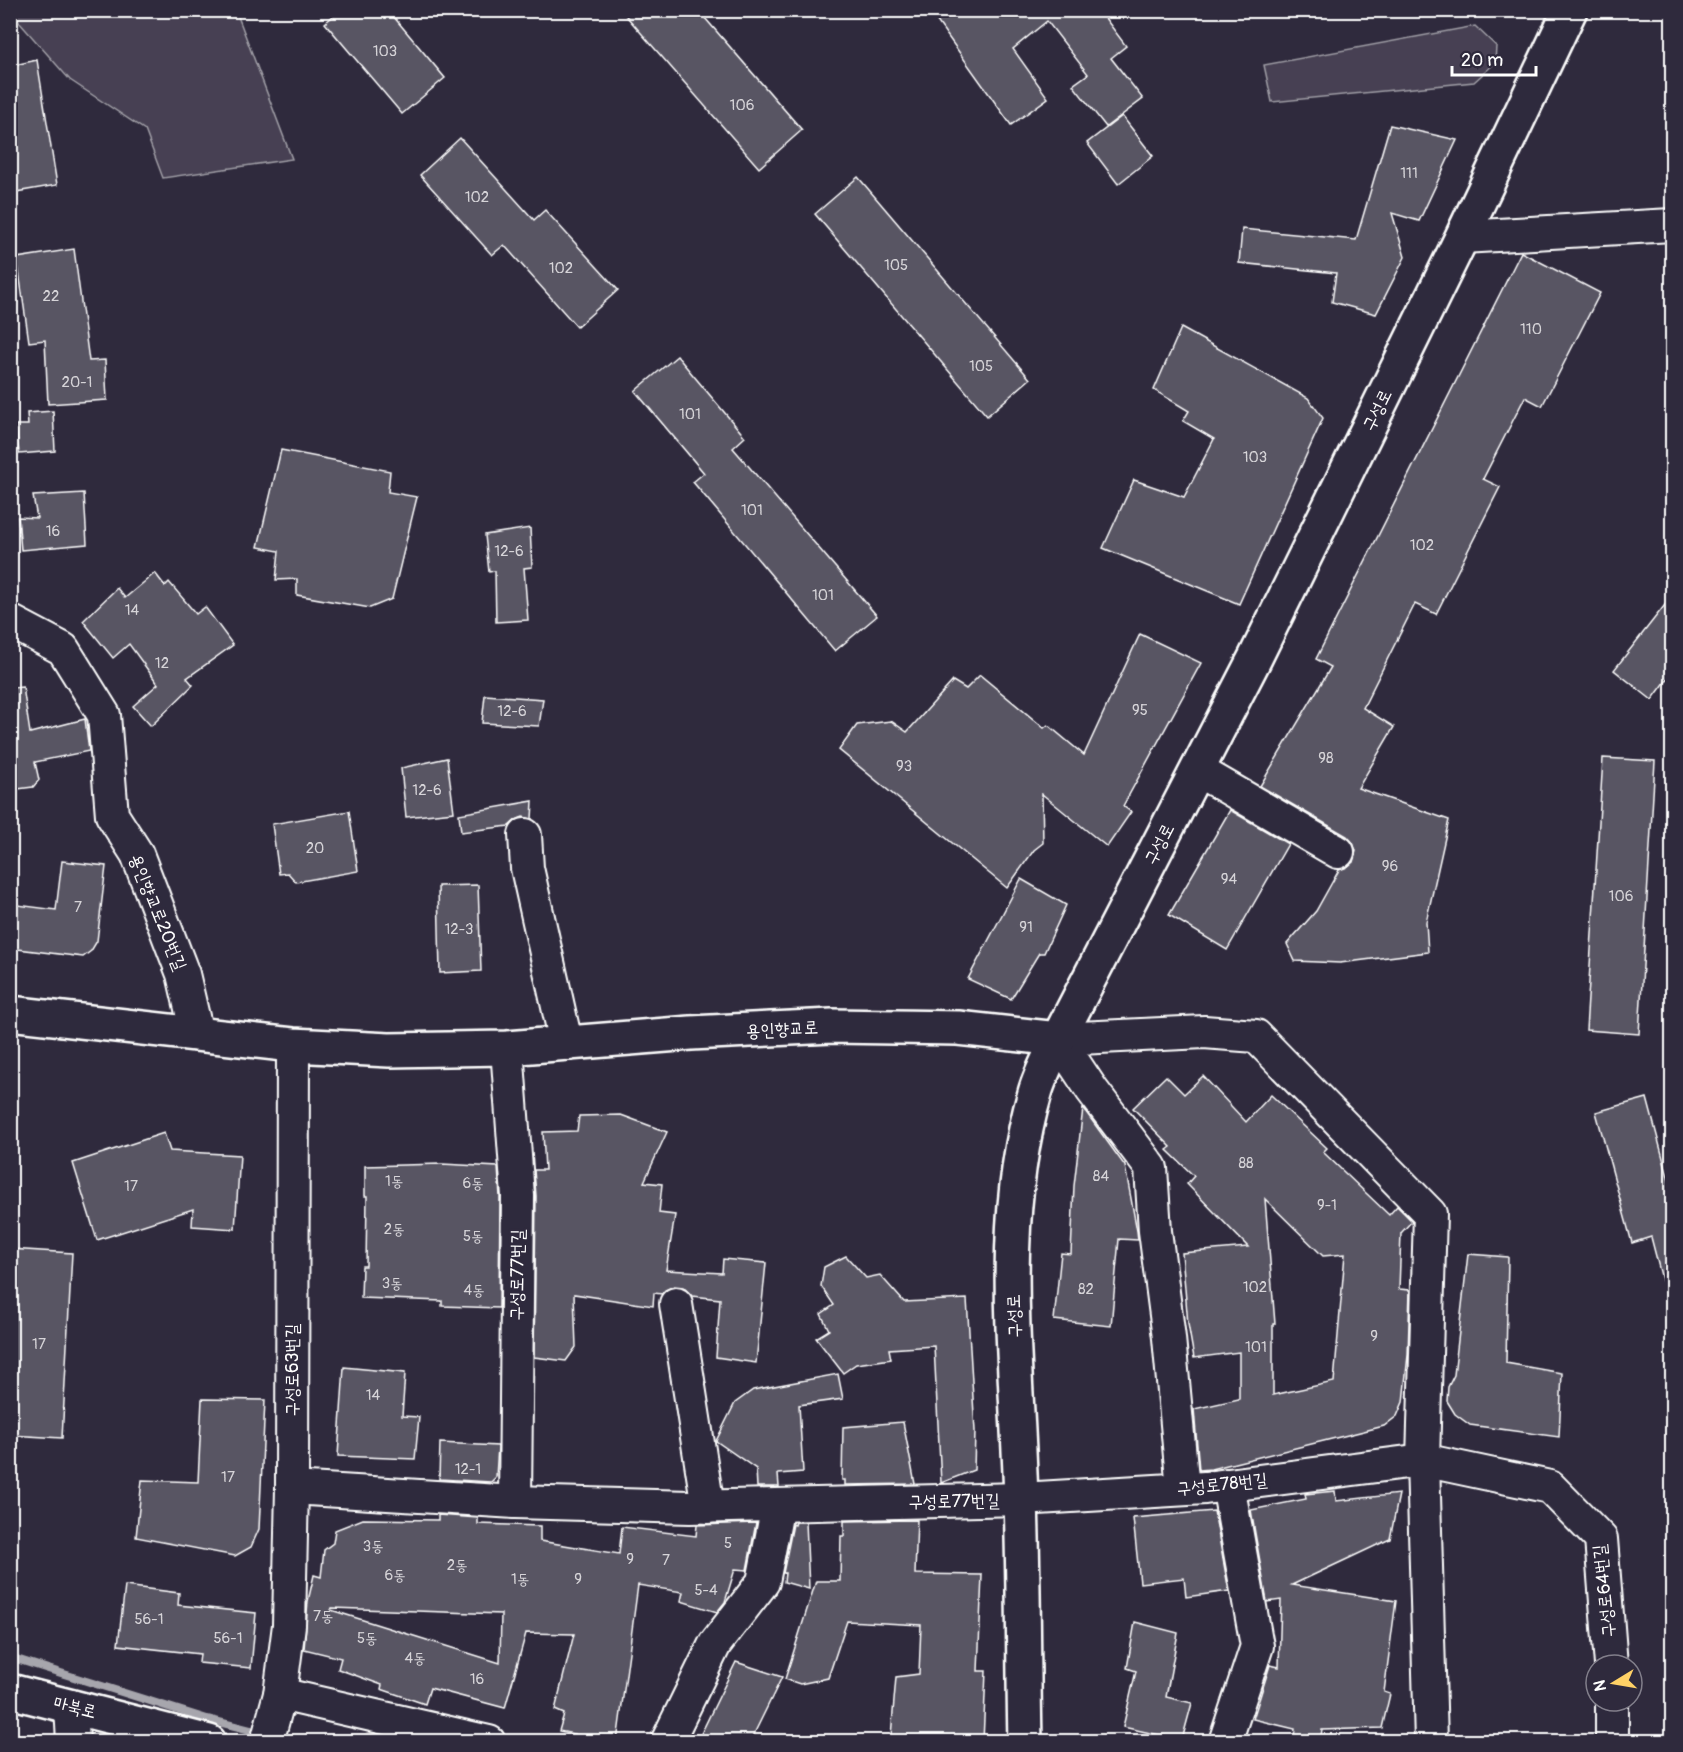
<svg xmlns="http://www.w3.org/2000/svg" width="1683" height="1752" font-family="Pangolin,'Poor Story',sans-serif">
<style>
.green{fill:#464152;stroke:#a2a0a8;stroke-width:1.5}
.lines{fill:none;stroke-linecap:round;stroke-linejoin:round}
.stream{stroke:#a7a6ad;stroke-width:8}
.building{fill:#595564;stroke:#fff;stroke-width:1.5;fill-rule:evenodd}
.street-casing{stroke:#fff;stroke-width:36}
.secondary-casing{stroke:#fff;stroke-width:38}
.street{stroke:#2f2a3d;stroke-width:32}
.secondary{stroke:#2f2a3d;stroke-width:33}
.labels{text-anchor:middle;stroke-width:5;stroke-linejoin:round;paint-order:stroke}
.number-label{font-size:15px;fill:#d6d4d8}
.street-label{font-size:18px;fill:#fff;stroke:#2f2a3d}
</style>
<rect width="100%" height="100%" fill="#2f2a3d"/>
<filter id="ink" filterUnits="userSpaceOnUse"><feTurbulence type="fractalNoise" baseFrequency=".0167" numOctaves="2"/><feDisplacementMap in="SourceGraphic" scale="12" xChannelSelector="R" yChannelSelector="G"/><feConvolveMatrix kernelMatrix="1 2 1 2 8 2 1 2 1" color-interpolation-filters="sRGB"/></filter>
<g filter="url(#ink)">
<!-- green -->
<g class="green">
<path d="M 11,10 L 236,11 L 292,159 L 163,178 L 145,130 L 70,80 L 11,13 Z"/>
<path d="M 1475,26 L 1496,46 L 1495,63 L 1474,82 L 1272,102 L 1264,65 Z"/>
</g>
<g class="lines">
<!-- stream -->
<g class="stream">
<path d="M 10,1657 L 207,1719 L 263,1733"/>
<path d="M 275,1737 L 293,1742"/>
</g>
</g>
<!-- building -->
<g class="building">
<path d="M 340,10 L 388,10 L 445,78 L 402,114 L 325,23 Z"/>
<path d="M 621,10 L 698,10 L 802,130 L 759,168 Z"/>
<path d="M 929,10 L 1099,10 L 1126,46 L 1111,58 L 1143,99 L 1106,127 L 1073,85 L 1088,74 L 1047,21 L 1013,49 L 1048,98 L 1011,125 Z"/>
<path d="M 37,60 L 57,185 L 10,193 L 10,66 Z"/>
<path d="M 1122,116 L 1153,156 L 1118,184 L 1087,143 Z"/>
<path d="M 1390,125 L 1457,140 L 1419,221 L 1392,213 L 1405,257 L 1376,314 L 1332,302 L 1336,273 L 1239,263 L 1242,229 L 1356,240 Z"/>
<path d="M 460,138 L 534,220 L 545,210 L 618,290 L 577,327 L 504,245 L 492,255 L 420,175 Z"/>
<path d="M 858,177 L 1030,379 L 987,416 L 815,214 Z"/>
<path d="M 74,249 L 89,361 L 105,360 L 107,400 L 48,404 L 45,340 L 29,342 L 17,258 Z"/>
<path d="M 1521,252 L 1600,293 L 1542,406 L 1525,397 L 1483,479 L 1500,487 L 1436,614 L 1415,604 L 1363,708 L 1394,727 L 1358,788 L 1449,820 L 1426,922 L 1428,952 L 1340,963 L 1295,961 L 1287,944 L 1316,911 L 1339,870 L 1347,867 L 1353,862 L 1356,851 L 1353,843 L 1347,836 L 1260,786 L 1331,667 L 1316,659 Z"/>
<path d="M 1181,328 L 1308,398 L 1323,418 L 1239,604 L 1103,548 L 1134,480 L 1184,497 L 1214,439 L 1183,421 L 1189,411 L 1154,390 Z"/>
<path d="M 677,356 L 745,437 L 733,448 L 877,616 L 835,651 L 693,482 L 704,473 L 635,391 Z"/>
<path d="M 53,411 L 55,451 L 19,454 L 16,425 L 28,425 L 27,413 Z"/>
<path d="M 281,450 L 390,471 L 388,492 L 417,497 L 392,599 L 370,608 L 297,595 L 297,579 L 276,580 L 279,551 L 258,547 Z"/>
<path d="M 84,493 L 87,544 L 21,550 L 18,517 L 37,518 L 33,496 Z"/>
<path d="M 530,528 L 532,567 L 524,568 L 528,620 L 496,622 L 495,571 L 489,572 L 485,535 Z"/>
<path d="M 155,573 L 165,586 L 169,582 L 196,614 L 205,607 L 233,645 L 187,678 L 193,685 L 151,726 L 133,706 L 158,684 L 129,644 L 113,658 L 83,621 L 117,588 L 125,598 Z"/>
<path d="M 1672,596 L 1672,673 L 1652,700 L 1614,670 Z"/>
<path d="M 1140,634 L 1201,663 L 1123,806 L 1131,812 L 1107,847 L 1042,794 L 1043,843 L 1034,850 L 1007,888 L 839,750 L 857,725 L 891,721 L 907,732 L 953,681 L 966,689 L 980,675 L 1044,728 L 1048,725 L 1084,755 Z"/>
<path d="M 23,687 L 30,733 L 85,719 L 89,751 L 35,762 L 39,780 L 33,787 L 10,790 L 10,688 Z"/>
<path d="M 485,695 L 543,699 L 539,726 L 482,723 Z"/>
<path d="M 447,758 L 454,812 L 406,817 L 401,768 Z"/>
<path d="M 1603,758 L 1655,761 L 1639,1034 L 1586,1030 Z"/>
<path d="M 533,801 L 532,819 L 523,817 L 516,820 L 509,826 L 461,832 L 459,814 Z"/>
<path d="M 1230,810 L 1288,844 L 1227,950 L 1169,915 Z"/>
<path d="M 349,811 L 358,871 L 296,882 L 288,873 L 279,874 L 272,824 Z"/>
<path d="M 62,861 L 106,866 L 97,941 L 91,951 L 83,957 L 10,948 L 10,904 L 56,910 Z"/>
<path d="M 1021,879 L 1066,905 L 1044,953 L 1039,953 L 1011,999 L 968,979 Z"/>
<path d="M 478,885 L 481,971 L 440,973 L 438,886 Z"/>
<path d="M 1166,1076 L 1184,1094 L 1203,1076 L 1246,1122 L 1271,1095 L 1327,1148 L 1323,1152 L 1389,1215 L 1397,1206 L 1412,1221 L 1401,1233 L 1399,1289 L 1410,1290 L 1408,1355 L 1403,1402 L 1397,1416 L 1384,1426 L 1211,1469 L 1199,1470 L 1194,1409 L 1239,1399 L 1239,1352 L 1194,1358 L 1188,1324 L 1182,1253 L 1248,1247 L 1187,1184 L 1194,1176 L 1167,1150 L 1171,1147 L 1133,1108 ZM 1265,1199 L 1323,1256 L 1345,1254 L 1334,1382 L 1273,1395 L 1273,1324 L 1275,1324 Z"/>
<path d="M 1647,1098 L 1672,1192 L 1672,1290 L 1665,1291 L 1651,1237 L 1632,1243 L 1596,1112 Z"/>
<path d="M 1083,1108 L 1125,1166 L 1137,1231 L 1138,1240 L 1119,1239 L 1111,1326 L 1054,1320 L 1061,1253 L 1071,1254 L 1074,1186 Z"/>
<path d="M 621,1115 L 667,1132 L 644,1182 L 662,1184 L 659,1213 L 675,1215 L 666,1270 L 722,1273 L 723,1259 L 766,1263 L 756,1363 L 716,1357 L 720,1299 L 692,1296 L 683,1287 L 674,1286 L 665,1290 L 662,1294 L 654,1293 L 653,1306 L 574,1294 L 576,1347 L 566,1361 L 534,1357 L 536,1196 L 534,1170 L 545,1170 L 543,1132 L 577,1131 L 579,1116 Z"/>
<path d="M 164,1133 L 170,1151 L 240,1155 L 235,1229 L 192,1226 L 193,1209 L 97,1240 L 73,1163 Z"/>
<path d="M 442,1164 L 498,1167 L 500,1197 L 499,1308 L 442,1306 L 442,1301 L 361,1298 L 362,1266 L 366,1266 L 367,1196 L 365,1196 L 365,1166 Z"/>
<path d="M 10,1249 L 72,1253 L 62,1438 L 10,1435 Z"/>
<path d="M 1468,1254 L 1508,1257 L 1506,1363 L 1562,1373 L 1559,1437 L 1470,1425 L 1455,1414 L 1447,1401 L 1448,1387 L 1454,1375 Z"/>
<path d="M 846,1256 L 866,1278 L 880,1275 L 904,1302 L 967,1299 L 975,1431 L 974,1470 L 941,1483 L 934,1346 L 889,1349 L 891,1359 L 856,1364 L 843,1373 L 816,1338 L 829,1330 L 821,1314 L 834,1305 L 821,1286 L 824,1267 Z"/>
<path d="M 344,1367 L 405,1373 L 402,1416 L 419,1417 L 415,1459 L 338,1456 Z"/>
<path d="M 838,1374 L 843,1399 L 799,1405 L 803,1472 L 778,1474 L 779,1487 L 757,1487 L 756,1469 L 716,1441 L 735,1403 L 753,1390 Z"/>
<path d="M 202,1399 L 265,1400 L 259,1529 L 251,1547 L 235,1556 L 136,1537 L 142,1480 L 198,1482 Z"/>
<path d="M 903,1422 L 915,1484 L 845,1485 L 845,1480 L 842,1480 L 843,1427 Z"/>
<path d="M 440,1443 L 498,1446 L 496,1477 L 491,1482 L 439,1479 Z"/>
<path d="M 1335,1491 L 1336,1501 L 1399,1494 L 1390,1539 L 1292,1585 L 1396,1601 L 1384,1692 L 1390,1694 L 1382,1728 L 1322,1730 L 1320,1742 L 1311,1742 L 1294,1737 L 1295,1729 L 1253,1719 L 1270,1665 L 1279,1667 L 1281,1600 L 1267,1602 L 1251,1510 L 1306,1499 L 1305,1494 Z"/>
<path d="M 1214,1511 L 1229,1591 L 1186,1597 L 1184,1578 L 1140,1583 L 1133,1518 Z"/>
<path d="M 438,1515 L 478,1518 L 478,1524 L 540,1526 L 540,1541 L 619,1554 L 622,1527 L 696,1536 L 697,1525 L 756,1523 L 747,1570 L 735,1569 L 725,1602 L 717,1612 L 681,1601 L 683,1592 L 638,1585 L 617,1742 L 611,1742 L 559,1731 L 564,1714 L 555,1710 L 574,1634 L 526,1633 L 505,1708 L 430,1688 L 425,1704 L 381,1689 L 382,1685 L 338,1669 L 341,1658 L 304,1649 L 308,1601 L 314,1575 L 321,1577 L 324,1550 L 333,1543 L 335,1530 L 363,1519 L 438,1520 ZM 332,1608 L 501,1614 L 500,1663 L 331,1610 Z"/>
<path d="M 917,1520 L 915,1574 L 982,1575 L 978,1671 L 986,1671 L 983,1742 L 946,1742 L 946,1739 L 891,1736 L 896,1677 L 919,1674 L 921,1625 L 847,1621 L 828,1678 L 800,1684 L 785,1679 L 816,1581 L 840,1581 L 841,1536 L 844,1536 L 844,1521 Z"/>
<path d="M 796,1522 L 806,1522 L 809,1589 L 784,1582 L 785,1573 L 783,1573 L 793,1524 L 795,1525 Z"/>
<path d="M 125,1586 L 179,1593 L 178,1605 L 256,1613 L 251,1668 L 199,1663 L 200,1654 L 118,1645 Z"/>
<path d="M 1135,1622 L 1178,1633 L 1166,1697 L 1192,1703 L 1182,1740 L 1123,1727 L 1136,1671 L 1127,1668 Z"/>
<path d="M 736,1662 L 782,1677 L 750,1742 L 697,1742 Z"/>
</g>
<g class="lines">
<!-- street casing -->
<g class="street-casing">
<g id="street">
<path d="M 1462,237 L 1672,225"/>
<path d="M 10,621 L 63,649 L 104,715 L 112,815 L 137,854 L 183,974 L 197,1034"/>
<path d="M 1197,770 L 1338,852"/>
<path d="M 525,835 L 527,868 L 563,1029 L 569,1044"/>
<path d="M 1058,1039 L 1204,1032 L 1256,1036 L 1430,1214 L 1423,1460 L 1431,1742"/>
<path d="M 1058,1039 L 1092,1090 L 1151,1168 L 1155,1231 L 1169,1338 L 1183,1489"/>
<path d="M 507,1048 L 518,1196 L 515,1502"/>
<path d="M 676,1304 L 708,1507"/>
<path d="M 292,1488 L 515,1502 L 690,1507 L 1021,1499 L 1205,1488 L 1423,1460 L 1550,1487 L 1601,1539 L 1611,1665"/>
<path d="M 280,1694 L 489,1742"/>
<path d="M 71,1706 L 73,1742"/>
<path d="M 267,1742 L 280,1694 L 289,1625 L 292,1488 L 293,1045"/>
<path d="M 667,1742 L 715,1644 L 763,1582 L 778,1505"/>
<path d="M 1225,1742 L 1257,1646 L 1228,1485"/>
<path d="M 1612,1742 L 1612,1701"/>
</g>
</g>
<!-- secondary casing -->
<g class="secondary-casing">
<g id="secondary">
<path d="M 10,1013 L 293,1045 L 389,1050 L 507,1048 L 691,1033 L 832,1026 L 958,1028 L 1058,1039"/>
<path d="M 10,1691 L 209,1742"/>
<path d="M 1025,1742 C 1023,1652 1024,1563 1020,1473 C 1015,1347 999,1216 1035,1093 C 1040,1075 1050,1057 1058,1039 L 1255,658 L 1462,237 L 1570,10"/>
</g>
</g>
<!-- street -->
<use href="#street" class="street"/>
<!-- secondary -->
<use href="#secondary" class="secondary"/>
</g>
</g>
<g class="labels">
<!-- number labels -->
<g class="number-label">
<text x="385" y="56">103</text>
<text x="742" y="110">106</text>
<text x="1409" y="178">111</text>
<text x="477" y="202">102</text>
<text x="896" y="270">105</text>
<text x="561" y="273">102</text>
<text x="51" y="301">22</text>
<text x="1531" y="334">110</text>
<text x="981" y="371">105</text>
<text x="77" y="387">20-1</text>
<text x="690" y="419">101</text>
<text x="1255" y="462">103</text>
<text x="752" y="515">101</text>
<text x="53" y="536">16</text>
<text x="1422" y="550">102</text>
<text x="509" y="556">12-6</text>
<text x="823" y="600">101</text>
<text x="132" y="615">14</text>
<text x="162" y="668">12</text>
<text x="1140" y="715">95</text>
<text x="512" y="716">12-6</text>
<text x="1326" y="763">98</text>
<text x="904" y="771">93</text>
<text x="427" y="795">12-6</text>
<text x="315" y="853">20</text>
<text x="1390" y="871">96</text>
<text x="1229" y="884">94</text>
<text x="1621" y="901">106</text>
<text x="78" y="912">7</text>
<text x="1026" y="932">91</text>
<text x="459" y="934">12-3</text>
<text x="1246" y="1168">88</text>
<text x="1101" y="1181">84</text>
<text x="394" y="1186">1동</text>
<text x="473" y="1188">6동</text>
<text x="131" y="1191">17</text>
<text x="1327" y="1210">9-1</text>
<text x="394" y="1234">2동</text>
<text x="473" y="1241">5동</text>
<text x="392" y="1288">3동</text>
<text x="1255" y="1292">102</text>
<text x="1086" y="1294">82</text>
<text x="474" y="1295">4동</text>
<text x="1374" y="1341">9</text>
<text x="39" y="1349">17</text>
<text x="1256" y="1352">101</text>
<text x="373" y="1400">14</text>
<text x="468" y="1474">12-1</text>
<text x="228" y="1482">17</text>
<text x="728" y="1548">5</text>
<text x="373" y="1551">3동</text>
<text x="630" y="1564">9</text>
<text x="666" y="1565">7</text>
<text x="457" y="1570">2동</text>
<text x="395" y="1580">6동</text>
<text x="520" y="1584">1동</text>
<text x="578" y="1584">9</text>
<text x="706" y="1595">5-4</text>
<text x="323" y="1621">7동</text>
<text x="149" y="1624">56-1</text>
<text x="228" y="1643">56-1</text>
<text x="367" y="1643">5동</text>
<text x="415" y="1663">4동</text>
<text x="477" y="1684">16</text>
</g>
<!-- street labels -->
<g class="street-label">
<text transform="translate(1377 410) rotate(-64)" y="6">구성로</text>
<text transform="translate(1159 844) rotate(-63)" y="6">구성로</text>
<text transform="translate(158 912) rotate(68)" y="6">용인향교로20번길</text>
<text transform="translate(782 1029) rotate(-3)" y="6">용인향교로</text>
<text transform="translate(517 1275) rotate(-89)" y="6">구성로77번길</text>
<text transform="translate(1014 1316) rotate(-92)" y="6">구성로</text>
<text transform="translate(292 1370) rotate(-90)" y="6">구성로63번길</text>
<text transform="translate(1222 1484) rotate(-6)" y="6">구성로78번길</text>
<text transform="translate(954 1501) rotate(-1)" y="6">구성로77번길</text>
<text transform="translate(1604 1591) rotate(-96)" y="6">구성로64번길</text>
<text transform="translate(75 1707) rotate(14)" y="6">마북로</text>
</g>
</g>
<!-- margin -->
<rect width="1683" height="1752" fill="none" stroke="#2f2a3d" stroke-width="36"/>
<rect x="18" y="18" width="1647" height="1716" fill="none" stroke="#fff" stroke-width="2" filter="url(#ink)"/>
<!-- north arrow -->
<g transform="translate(1614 1683) rotate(259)"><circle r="28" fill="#2f2a3d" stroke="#827f8b" stroke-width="1.5"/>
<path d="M0-4.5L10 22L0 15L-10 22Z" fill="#ffd166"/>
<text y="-9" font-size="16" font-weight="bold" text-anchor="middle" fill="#ffffff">N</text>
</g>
<!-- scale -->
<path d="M1452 66v9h84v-9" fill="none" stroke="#ffffff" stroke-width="3"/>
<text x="1461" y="66" font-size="18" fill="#ffffff" stroke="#2f2a3d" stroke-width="4.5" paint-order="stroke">20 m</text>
</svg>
